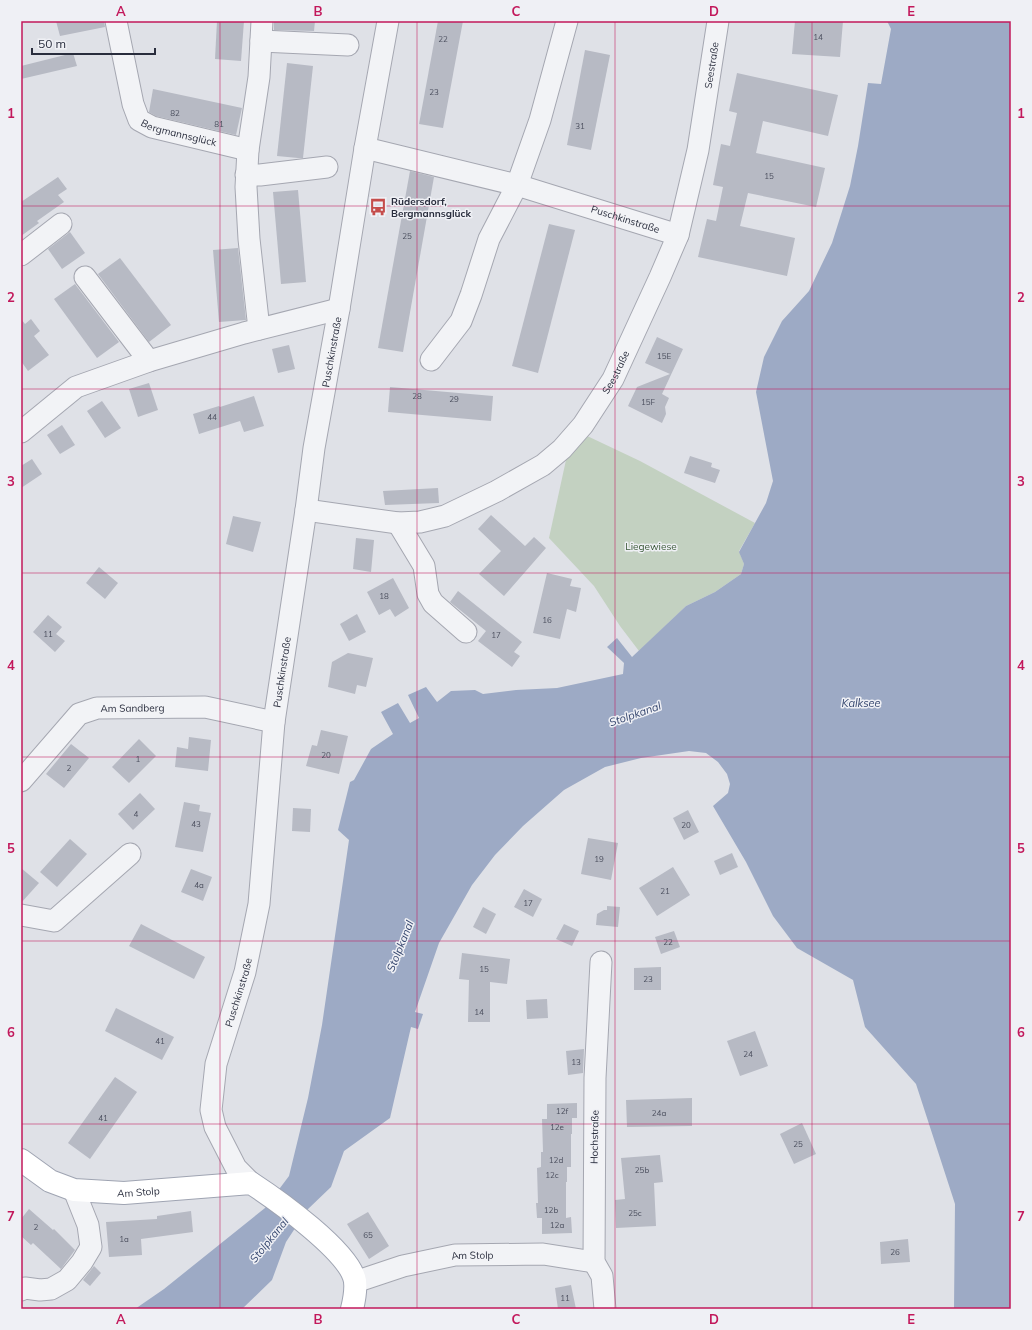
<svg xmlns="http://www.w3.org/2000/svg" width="1032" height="1330" font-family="Mulish,sans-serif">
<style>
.green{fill:#c3d1c1}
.water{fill:#9daac5}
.building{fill:#b7bac4}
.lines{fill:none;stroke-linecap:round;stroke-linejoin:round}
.minor-casing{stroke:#a5a7b1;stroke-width:23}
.major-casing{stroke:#9fa4b2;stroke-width:24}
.minor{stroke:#f2f3f6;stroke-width:21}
.major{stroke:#fff;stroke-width:22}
.grid{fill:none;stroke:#c2185b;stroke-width:1;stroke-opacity:0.55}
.labels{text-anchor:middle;stroke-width:3;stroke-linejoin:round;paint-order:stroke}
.number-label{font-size:8px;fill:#4c505f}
.street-label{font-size:10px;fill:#292d3d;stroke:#eff0f5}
.poi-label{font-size:10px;font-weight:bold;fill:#292d3d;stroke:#eff0f5;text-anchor:start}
.park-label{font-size:10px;fill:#395837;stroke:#eff0f5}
.water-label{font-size:11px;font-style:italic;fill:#36476f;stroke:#eff0f5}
.neatline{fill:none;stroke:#c2185b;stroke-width:1.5}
.grid-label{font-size:13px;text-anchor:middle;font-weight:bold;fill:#c2185b}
</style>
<rect width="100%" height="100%" fill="#dfe1e7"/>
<!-- green -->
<path class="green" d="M 583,434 L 640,461 L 755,523 L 739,551 L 744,564 L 741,574 L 715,592 L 686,606 L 639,651 L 620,626 L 594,586 L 549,538 L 566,460 Z"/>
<!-- water -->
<path class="water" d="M 887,21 L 1011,21 L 1011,1309 L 954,1309 L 955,1204 L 916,1084 L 865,1027 L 853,980 L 797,948 L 773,916 L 746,862 L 713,806 L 728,793 L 730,784 L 727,774 L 718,762 L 706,753 L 689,751 L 641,758 L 605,767 L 564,790 L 523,826 L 495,855 L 472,885 L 439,943 L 415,1012 L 423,1014 L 418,1029 L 411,1027 L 390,1118 L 344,1151 L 331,1187 L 307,1210 L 286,1242 L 272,1280 L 242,1309 L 135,1309 L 164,1289 L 265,1208 L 289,1176 L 308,1098 L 322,1025 L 349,840 L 338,830 L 350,782 L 354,780 L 371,749 L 393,734 L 381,712 L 398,703 L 410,723 L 419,718 L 408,695 L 426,687 L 437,702 L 451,691 L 475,690 L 483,694 L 516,690 L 557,688 L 623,674 L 624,663 L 607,647 L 617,638 L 632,657 L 686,606 L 715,592 L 741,574 L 744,564 L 739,552 L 766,503 L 773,481 L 756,392 L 764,357 L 782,321 L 809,291 L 832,243 L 850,186 L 858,146 L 868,83 L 881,84 L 891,29 Z"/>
<!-- building -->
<g class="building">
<path d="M 56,21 L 104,21 L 105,27 L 60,36 Z"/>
<path d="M 217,21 L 244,21 L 241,61 L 215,59 Z"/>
<path d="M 274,21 L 315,21 L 314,31 L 274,30 Z"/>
<path d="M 438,21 L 463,21 L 443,128 L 419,124 Z"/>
<path d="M 795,21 L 843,21 L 840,57 L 792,54 Z"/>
<path d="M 585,50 L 610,55 L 591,150 L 567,145 Z"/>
<path d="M 73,53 L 77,66 L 21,79 L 21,66 Z"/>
<path d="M 287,63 L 313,66 L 303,158 L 298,158 L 277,156 Z"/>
<path d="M 737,73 L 838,95 L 828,136 L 763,121 L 756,153 L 825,168 L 816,207 L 748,193 L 740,226 L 795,238 L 787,276 L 698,257 L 707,219 L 716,221 L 723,187 L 713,185 L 721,144 L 730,146 L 737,113 L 729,111 Z"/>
<path d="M 153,89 L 242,108 L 236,135 L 156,116 L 149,112 Z"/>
<path d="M 410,171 L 434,177 L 403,352 L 378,348 Z"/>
<path d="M 58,177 L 67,189 L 58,195 L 64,202 L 37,221 L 39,223 L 21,236 L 21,202 Z"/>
<path d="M 298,190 L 306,282 L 281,284 L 273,192 Z"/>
<path d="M 549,224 L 575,230 L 538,373 L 512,366 Z"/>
<path d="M 70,232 L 85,253 L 62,269 L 48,249 Z"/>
<path d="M 238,248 L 246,320 L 219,322 L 213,250 Z"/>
<path d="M 120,258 L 171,325 L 149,342 L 98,274 Z"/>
<path d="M 75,284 L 119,342 L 97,358 L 54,299 Z"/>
<path d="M 21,319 L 25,324 L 31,319 L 40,331 L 34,336 L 49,355 L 28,371 L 21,361 Z"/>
<path d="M 657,337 L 683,349 L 662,394 L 669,398 L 665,407 L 666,414 L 662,423 L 628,406 L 637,387 L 670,374 L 645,363 Z"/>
<path d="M 289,345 L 295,369 L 278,373 L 272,349 Z"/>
<path d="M 149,383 L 158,410 L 138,417 L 129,389 Z"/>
<path d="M 390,387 L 493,396 L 491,421 L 388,412 Z"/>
<path d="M 254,396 L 264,426 L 244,432 L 240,421 L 199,434 L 193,414 L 219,406 L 220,407 Z"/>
<path d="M 102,401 L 121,428 L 105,438 L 87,411 Z"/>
<path d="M 62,425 L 75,445 L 60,454 L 47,435 Z"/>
<path d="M 690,456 L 712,463 L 711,467 L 720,470 L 715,483 L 684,473 Z"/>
<path d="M 32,459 L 42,474 L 21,488 L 21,466 Z"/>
<path d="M 438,488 L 439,503 L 385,505 L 383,491 Z"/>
<path d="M 491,515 L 525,546 L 534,537 L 546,548 L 504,596 L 479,574 L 501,551 L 478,529 Z"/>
<path d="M 233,516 L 261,522 L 253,552 L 226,544 Z"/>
<path d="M 356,538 L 374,540 L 371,572 L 353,569 Z"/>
<path d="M 99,567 L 118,583 L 105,599 L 86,583 Z"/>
<path d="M 547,573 L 572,579 L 570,586 L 581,588 L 576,612 L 567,609 L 560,639 L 533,633 Z"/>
<path d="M 393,578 L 409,608 L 395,617 L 390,609 L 379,615 L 367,592 Z"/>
<path d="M 458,591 L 522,642 L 514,652 L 520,656 L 512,667 L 478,641 L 486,631 L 450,602 Z"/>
<path d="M 357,614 L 366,632 L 349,641 L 340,624 Z"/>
<path d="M 48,615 L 62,627 L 56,634 L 65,641 L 55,652 L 33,632 Z"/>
<path d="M 348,653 L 373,658 L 366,687 L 357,685 L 355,694 L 328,687 L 332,662 Z"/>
<path d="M 321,730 L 348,736 L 339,774 L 306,766 L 312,745 L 317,746 Z"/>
<path d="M 189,737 L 211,740 L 208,771 L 175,767 L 177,747 L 188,749 Z"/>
<path d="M 139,739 L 156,756 L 129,783 L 112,767 Z"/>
<path d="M 71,744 L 89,758 L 64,788 L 46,774 Z"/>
<path d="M 140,793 L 155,809 L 133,830 L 118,814 Z"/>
<path d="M 184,802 L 200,805 L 199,811 L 211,813 L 203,852 L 175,847 Z"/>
<path d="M 293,808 L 311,809 L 310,832 L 292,831 Z"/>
<path d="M 688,810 L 699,832 L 684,840 L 673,818 Z"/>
<path d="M 588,838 L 618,843 L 611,880 L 581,874 Z"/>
<path d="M 70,839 L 87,854 L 57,887 L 40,872 Z"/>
<path d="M 732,853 L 738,867 L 720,875 L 714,861 Z"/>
<path d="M 673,867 L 690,895 L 657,916 L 639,888 Z"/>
<path d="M 21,868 L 39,883 L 21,903 Z"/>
<path d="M 191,869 L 212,877 L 203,901 L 181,892 Z"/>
<path d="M 524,889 L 542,899 L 533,917 L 514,907 Z"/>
<path d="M 607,906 L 620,907 L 618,927 L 596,925 L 597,914 L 604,910 L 607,910 Z"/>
<path d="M 483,907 L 496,914 L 486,934 L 473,927 Z"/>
<path d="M 141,924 L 205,957 L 194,979 L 129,946 Z"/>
<path d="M 564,924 L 579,931 L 572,946 L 556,939 Z"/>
<path d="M 674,931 L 680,947 L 661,954 L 655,937 Z"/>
<path d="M 462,953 L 510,959 L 507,984 L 490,982 L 490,1022 L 468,1022 L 469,980 L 459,979 Z"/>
<path d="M 661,967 L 661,990 L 634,990 L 634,968 Z"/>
<path d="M 547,999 L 548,1018 L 527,1019 L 526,1000 Z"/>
<path d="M 116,1008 L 174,1037 L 162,1060 L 105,1031 Z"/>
<path d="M 755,1031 L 768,1066 L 740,1076 L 727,1041 Z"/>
<path d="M 584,1049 L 583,1073 L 568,1075 L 566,1051 Z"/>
<path d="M 115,1077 L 137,1092 L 90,1159 L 68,1143 Z"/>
<path d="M 692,1098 L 692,1126 L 627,1127 L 626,1100 Z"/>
<path d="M 577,1103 L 577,1118 L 572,1118 L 572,1134 L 571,1134 L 571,1167 L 567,1167 L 567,1182 L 566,1182 L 566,1218 L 571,1217 L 572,1233 L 542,1234 L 542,1218 L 537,1218 L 536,1203 L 538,1203 L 537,1168 L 541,1167 L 541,1152 L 543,1152 L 542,1119 L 547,1119 L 547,1104 Z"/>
<path d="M 802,1123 L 816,1154 L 794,1164 L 780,1134 Z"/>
<path d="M 660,1155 L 663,1182 L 654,1183 L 656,1226 L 616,1228 L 615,1200 L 625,1199 L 621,1158 Z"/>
<path d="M 29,1209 L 53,1230 L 54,1229 L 75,1250 L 61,1269 L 33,1243 L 31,1245 L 21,1236 L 21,1219 Z"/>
<path d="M 191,1211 L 193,1232 L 141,1239 L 142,1255 L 109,1257 L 106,1222 L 157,1219 L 157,1216 Z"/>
<path d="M 368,1212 L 389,1246 L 369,1259 L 347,1224 Z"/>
<path d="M 908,1239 L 910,1262 L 881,1264 L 880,1242 Z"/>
<path d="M 94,1266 L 101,1273 L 90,1286 L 83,1280 Z"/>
<path d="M 571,1285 L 576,1309 L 558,1309 L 555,1288 Z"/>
</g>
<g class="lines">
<!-- minor casing -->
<g class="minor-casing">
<g id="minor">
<path id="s1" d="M 116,21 L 133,104 L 139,120 L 152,127 L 248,150"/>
<path d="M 261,41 L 348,45"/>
<path id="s2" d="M 365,148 L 517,185 L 678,235"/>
<path d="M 246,175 L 260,175 L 327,167"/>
<path d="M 21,255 L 61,224"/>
<path d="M 85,277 L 149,361"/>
<path d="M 259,329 L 249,239 L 246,187 L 248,150 L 259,77 L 262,21"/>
<path d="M 431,360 L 461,321 L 471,295 L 489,239 L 517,185 L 540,120 L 567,21"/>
<path d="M 21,432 L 76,387 L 149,361 L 244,333 L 339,309"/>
<path id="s3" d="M 306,510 L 398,523 L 420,522 L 445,516 L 497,491 L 543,465 L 562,449 L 583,425 L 613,379 L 660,277 L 678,235 L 698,150 L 718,21"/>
<path d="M 398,523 L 424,566 L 428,594 L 433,603 L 466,632"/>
<path id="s4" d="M 21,781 L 79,714 L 97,708 L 205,707 L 274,722"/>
<path d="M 21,915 L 54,921 L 130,854"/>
<path d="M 601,962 L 595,1078 L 594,1262 L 602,1276 L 605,1309"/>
<path id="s5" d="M 251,1183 L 236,1168 L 215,1127 L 211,1110 L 216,1064 L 245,972 L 259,904 L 274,722 L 306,510 L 314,448 L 339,309 L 365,148 L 388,21"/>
<path id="s6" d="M 355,1282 L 403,1266 L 455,1255 L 543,1254 L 594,1262"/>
<path d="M 21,1290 L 25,1288 L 40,1290 L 51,1289 L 67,1280 L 82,1262 L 91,1247 L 88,1225 L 74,1190"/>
</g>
</g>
<!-- major casing -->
<g class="major-casing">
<g id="major">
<path id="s7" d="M 21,1160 L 50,1181 L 74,1190 L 124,1193 L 251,1183 C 277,1200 350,1252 355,1281 C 356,1290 354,1301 352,1309"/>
</g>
</g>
<!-- minor -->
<use href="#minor" class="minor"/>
<!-- major -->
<use href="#major" class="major"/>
</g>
<!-- grid -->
<path class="grid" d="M 220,21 L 220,1309M 417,21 L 417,1309M 615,21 L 615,1309M 812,21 L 812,1309M 21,206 L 1011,206M 21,389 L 1011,389M 21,573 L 1011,573M 21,757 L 1011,757M 21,941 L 1011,941M 21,1124 L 1011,1124"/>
<!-- icons -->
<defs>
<g id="bus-bare" transform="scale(1.38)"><path d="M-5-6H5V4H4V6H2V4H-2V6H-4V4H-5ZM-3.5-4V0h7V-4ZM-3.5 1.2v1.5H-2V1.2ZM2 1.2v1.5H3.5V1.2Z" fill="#c54d4c" stroke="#eff0f5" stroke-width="2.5" paint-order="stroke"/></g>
</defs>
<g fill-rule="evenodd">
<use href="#bus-bare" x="378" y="207"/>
</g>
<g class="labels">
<!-- number labels -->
<g class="number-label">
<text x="818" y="40">14</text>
<text x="443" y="42">22</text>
<text x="434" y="95">23</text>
<text x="175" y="116">82</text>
<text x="219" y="127">81</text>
<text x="580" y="129">31</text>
<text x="769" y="179">15</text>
<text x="407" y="239">25</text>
<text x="664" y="359">15E</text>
<text x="417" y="399">28</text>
<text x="454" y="402">29</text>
<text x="648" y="405">15F</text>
<text x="212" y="420">44</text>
<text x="384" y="599">18</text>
<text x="547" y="623">16</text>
<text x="48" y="637">11</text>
<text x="496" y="638">17</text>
<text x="326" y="758">20</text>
<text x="138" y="762">1</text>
<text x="69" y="771">2</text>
<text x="136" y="817">4</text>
<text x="196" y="827">43</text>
<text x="686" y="828">20</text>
<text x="599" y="862">19</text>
<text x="199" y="888">4a</text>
<text x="665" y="894">21</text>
<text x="528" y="906">17</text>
<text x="668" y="945">22</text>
<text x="484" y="972">15</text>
<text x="648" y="982">23</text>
<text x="479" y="1015">14</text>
<text x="160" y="1044">41</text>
<text x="748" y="1057">24</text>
<text x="576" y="1065">13</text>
<text x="562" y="1114">12f</text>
<text x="659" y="1116">24a</text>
<text x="103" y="1121">41</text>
<text x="557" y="1130">12e</text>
<text x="798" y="1147">25</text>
<text x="556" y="1163">12d</text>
<text x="642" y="1173">25b</text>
<text x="552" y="1178">12c</text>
<text x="551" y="1213">12b</text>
<text x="635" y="1216">25c</text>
<text x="557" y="1228">12a</text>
<text x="36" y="1230">2</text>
<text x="368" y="1238">65</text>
<text x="124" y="1242">1a</text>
<text x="895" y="1255">26</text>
<text x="565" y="1301">11</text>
</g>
<!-- street labels -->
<g class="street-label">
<text dy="4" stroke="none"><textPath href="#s3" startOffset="694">Seestraße</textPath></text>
<text dy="4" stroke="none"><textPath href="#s1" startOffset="144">Bergmannsglück</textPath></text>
<text dy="4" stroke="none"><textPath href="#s2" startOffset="270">Puschkinstraße</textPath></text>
<text dy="4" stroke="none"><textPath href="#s5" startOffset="854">Puschkinstraße</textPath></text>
<text dy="4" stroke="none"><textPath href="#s3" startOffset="370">Seestraße</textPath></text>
<text dy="4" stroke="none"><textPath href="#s5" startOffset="530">Puschkinstraße</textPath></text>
<text dy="4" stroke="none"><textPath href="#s4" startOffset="143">Am Sandberg</textPath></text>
<text dy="4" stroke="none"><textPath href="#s5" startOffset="206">Puschkinstraße</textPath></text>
<text transform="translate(594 1137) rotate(-89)" y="4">Hochstraße</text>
<text dy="4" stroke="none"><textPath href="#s7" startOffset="126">Am Stolp</textPath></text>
<text dy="4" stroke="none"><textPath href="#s6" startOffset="121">Am Stolp</textPath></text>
</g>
<!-- poi labels -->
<g class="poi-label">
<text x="391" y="205">Rüdersdorf,<tspan x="391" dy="12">Bergmannsglück</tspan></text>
</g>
<!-- park labels -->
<g class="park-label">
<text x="651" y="550">Liegewiese</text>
</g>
<!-- water labels -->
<g class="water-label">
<text x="861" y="707">Kalksee</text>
<text transform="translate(635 714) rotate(-19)" y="4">Stolpkanal</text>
<text transform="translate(400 946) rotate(-68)" y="4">Stolpkanal</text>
<text transform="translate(269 1240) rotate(-51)" y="4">Stolpkanal</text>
</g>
</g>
<!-- border -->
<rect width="1032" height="1330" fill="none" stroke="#eff0f5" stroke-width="44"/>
<!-- scale -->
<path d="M32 48v6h123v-6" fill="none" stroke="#292d3d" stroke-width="2"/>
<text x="38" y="48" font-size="12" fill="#292d3d" stroke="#eff0f5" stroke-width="3" paint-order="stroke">50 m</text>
<rect x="22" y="22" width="988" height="1286" class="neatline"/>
<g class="grid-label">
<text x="121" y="16">A</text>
<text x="318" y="16">B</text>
<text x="516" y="16">C</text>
<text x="714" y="16">D</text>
<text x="911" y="16">E</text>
<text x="11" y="118">1</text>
<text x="1021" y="118">1</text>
<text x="11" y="302">2</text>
<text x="1021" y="302">2</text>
<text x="11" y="486">3</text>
<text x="1021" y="486">3</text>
<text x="11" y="670">4</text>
<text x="1021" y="670">4</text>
<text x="11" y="853">5</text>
<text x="1021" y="853">5</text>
<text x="11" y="1037">6</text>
<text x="1021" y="1037">6</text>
<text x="11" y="1221">7</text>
<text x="1021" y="1221">7</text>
<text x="121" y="1324">A</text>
<text x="318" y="1324">B</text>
<text x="516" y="1324">C</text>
<text x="714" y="1324">D</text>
<text x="911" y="1324">E</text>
</g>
</svg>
